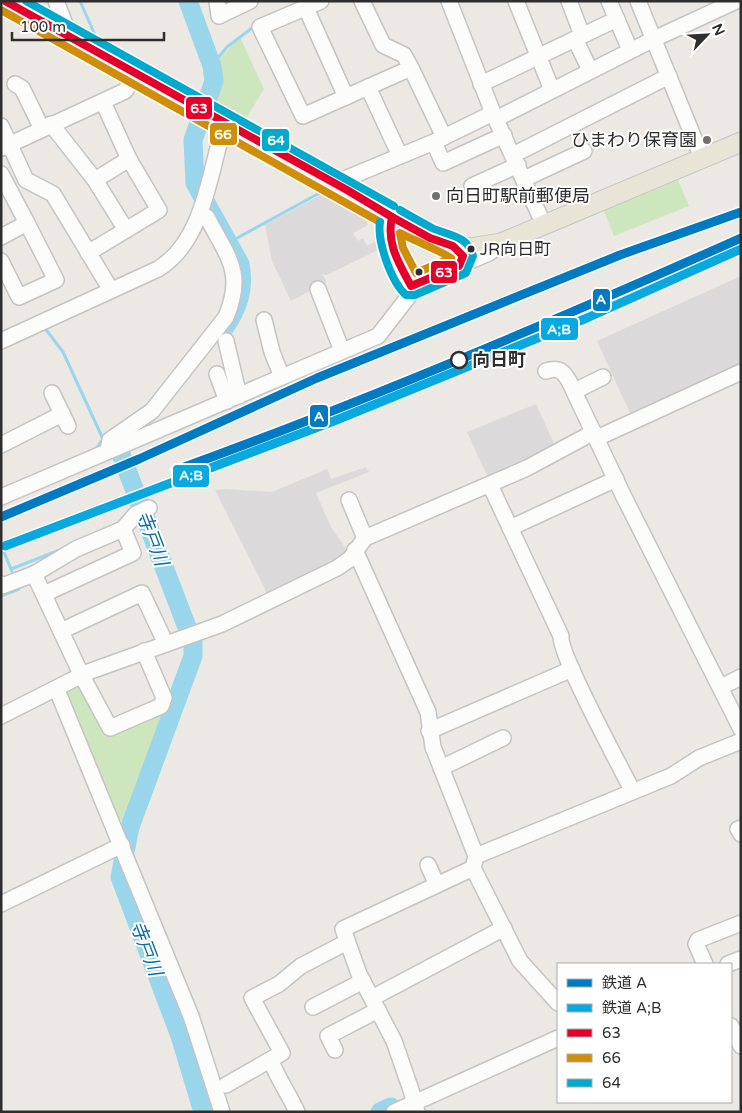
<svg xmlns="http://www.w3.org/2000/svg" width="742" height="1113" font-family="'Varela Round','Noto Sans JP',sans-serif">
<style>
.industrial{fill:#dcd9db}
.green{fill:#cee6be}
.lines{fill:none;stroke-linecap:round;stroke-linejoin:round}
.stream{stroke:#99d6ec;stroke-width:3}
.river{stroke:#99d6ec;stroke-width:19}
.minor-casing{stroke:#c5c4c5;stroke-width:18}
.major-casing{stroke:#c6c5c4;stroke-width:21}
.minor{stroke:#fcfcfb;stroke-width:15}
.major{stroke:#e8e4d6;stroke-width:19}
.bus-1-casing{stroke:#fff;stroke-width:11}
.bus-2-casing{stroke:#fff;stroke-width:11}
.bus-3-casing{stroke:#fff;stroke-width:11}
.bus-1{stroke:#e4002b;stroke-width:8}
.bus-2{stroke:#cf8e09;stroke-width:8}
.bus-3{stroke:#00a9ce;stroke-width:8}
.rail-1-casing{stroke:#fff;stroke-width:12}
.rail-2-casing{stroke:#fff;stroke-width:12}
.rail-1{stroke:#007ac2;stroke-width:9}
.rail-2{stroke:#07a9e0;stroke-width:9}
.poi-dot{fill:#706f6e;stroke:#fff;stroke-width:2}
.bus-dot{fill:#2e2e2e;stroke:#fff;stroke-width:2}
.stop-dot{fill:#fff;stroke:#2e2e2e;stroke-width:2.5}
.labels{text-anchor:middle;stroke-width:4;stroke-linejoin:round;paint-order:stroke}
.bus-label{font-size:17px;fill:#2e2e2e;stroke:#fff;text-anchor:start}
.poi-label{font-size:18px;fill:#2e2e2e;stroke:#fff;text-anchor:end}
.stop-label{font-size:18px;font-weight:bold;fill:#2e2e2e;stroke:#fff;text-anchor:start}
.water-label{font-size:19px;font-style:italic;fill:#0d6fa3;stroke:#fff}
.line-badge{stroke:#fff;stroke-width:2}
.badge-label{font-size:14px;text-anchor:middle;font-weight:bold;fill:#fff}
</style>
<rect width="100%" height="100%" fill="#ece8e4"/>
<!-- industrial -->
<g class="industrial">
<path d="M 326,192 L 362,214 L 368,225 L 353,233 L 358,241 L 363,238 L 367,246 L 376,241 L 380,249 L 327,275 L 322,274 L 305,246 L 327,282 L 291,301 L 272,261 L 265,225 Z"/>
<path d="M 741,276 L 741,364 L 630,413 L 597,341 Z"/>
<path d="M 536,404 L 557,450 L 490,482 L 467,432 Z"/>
<path d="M 366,467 L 369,472 L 316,493 L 331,527 L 348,552 L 346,556 L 268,595 L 215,490 L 225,489 L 272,492 L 327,469 L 331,479 Z"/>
</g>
<!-- green -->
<g class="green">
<path d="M 240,37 L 264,89 L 244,122 L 213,104 L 217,90 L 218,60 Z"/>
<path d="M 678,180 L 689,206 L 614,236 L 604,211 Z"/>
<path d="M 77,684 L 83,686 L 107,734 L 159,711 L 164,717 L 127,822 L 118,819 L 65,696 L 67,689 Z"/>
</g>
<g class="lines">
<!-- stream -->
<g class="stream">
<path d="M 80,1 L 99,44"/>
<path d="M 212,65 L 227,47 L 256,25"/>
<path d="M 228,243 L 325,190"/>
<path d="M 44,327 L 63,352 L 103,439 L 95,450"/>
<path d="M 1,545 L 11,569"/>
<path d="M 14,577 L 11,569 L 65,548"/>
<path d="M 1,596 L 19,589 L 17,585"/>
</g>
<!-- river -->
<g class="river">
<path d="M 188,1 L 212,66 L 214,81 L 193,140 L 195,183 L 240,264 C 245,289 238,309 223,330"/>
<path d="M 130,433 L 120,443 L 119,449 L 193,643 L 193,656 L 130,827 L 120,877 L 180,1036 L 203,1112"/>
<path d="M 380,1112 L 391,1107"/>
</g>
<!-- minor casing -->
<g class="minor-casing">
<g id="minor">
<path d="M 56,1 L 70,37"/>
<path d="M 217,1 L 219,16 L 250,1"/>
<path d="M 321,1 L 260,27 L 303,116 L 411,68 L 404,55 L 383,45 L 362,1"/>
<path d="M 449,1 L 493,113 L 544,225"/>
<path d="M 516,1 L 552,90"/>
<path d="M 569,1 L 582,35"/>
<path d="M 609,1 L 630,50"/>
<path d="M 638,1 L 702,158"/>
<path d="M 306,8 L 346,97"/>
<path d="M 575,39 L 590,70"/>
<path d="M 411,68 L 444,137"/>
<path d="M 15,84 L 22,88 L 42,129"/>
<path d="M 481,84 L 617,19"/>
<path d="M 368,87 L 400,156"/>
<path d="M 496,119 L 654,39 L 736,1"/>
<path d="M 51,124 L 95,180 L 126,230"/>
<path d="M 1,126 L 26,180 L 53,194 L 111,290"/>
<path d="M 434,142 L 443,163 L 504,135"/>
<path d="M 2,148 L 125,91 L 136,74"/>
<path d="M 513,155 L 669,76"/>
<path d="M 1,174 L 27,223 L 1,237"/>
<path d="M 524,179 L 584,151"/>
<path d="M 95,180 L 129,159"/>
<path d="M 335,183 L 434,142 L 493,113"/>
<path d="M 472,186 L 518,165"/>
<path d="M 392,216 C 383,244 399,261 411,286 L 489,253 L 501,243"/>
<path d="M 88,253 L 159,210 L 129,159 L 103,102"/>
<path d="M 1,261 L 19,297 L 56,280 L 27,223"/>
<path d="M 318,289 L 342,351"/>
<path d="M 264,320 L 272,352 L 282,377"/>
<path d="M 1,341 L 158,269 C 205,240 209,172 225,123"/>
<path d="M 226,341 L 239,396"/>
<path d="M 546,371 C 559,367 563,371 569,381 L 623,495 L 741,729"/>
<path d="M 217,374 L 227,401"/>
<path d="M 575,391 L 603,377"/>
<path d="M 52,393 L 68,426"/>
<path d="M 597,438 L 741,372"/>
<path d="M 1,445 L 62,414"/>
<path d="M 108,450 L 110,440 L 152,411 L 226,317 C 245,271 227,257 207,217"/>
<path d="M 490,485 L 561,636 C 559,654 620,766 632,790"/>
<path d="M 1,497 L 378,336 L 412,292 L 411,286"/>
<path d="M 349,500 L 365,538"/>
<path d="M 510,528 L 616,479"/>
<path d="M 355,550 L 428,712 L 433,747 L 476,856 L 473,868 L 520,961 L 558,1003"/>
<path d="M 34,574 L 76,549 L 123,529 L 136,514 L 149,508"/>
<path d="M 1,584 L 2,586 L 34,574 L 82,676 L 110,728 L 161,706 L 164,698 L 144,651"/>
<path d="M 44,594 L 133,553 L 123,529"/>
<path d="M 61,631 L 142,593 L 166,644"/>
<path d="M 721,687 L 741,677"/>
<path d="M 57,690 L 191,1016 L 222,1112"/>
<path d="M 1,716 L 88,672 L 222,624 L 337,568 L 350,559 L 365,538 L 527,468 L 594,432"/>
<path d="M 429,731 L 572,669"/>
<path d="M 441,768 L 503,738"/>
<path d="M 741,828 L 738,829 L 741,834"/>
<path d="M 476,856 L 671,776 L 699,758 L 741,741"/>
<path d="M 428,865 L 437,885"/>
<path d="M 1,904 L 122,845"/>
<path d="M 705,964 L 696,944 L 698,940 L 741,923"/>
<path d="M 728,964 L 741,959"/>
<path d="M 372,998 L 504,928"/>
<path d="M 313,1007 L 363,981"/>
<path d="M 731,1026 L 741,1046"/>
<path d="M 335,1050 L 328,1036 L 378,1010"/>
<path d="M 271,1061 C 278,1079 289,1094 297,1112"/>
<path d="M 226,1085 L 282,1053 L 252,998 L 279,984 L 301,966 L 347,942"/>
<path d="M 394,1112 L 558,1038"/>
<path d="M 417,1112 L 411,1090 L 394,1041 L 359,974 L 343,929 L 473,868"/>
</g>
</g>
<!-- major casing -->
<g class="major-casing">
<g id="major">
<path d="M 5,1 L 335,183 L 431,238 L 454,246 L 470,248 L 501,243 L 741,142"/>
<path d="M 454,246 L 463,256 L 459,266"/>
</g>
</g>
<!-- minor -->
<use href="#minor" class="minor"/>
<!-- major -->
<use href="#major" class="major"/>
<!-- bus-1 casing -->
<g class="bus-1-casing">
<g id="bus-1">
<path d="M 5,1 L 347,190 L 392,217"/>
<path d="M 392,217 L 430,238 L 453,246 L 463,256 L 459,266 L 411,286 C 399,263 386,244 392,217 Z"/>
</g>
</g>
<!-- bus-2 casing -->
<g class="bus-2-casing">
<g id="bus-2">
<path d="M 1,10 L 380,222"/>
<path d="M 400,233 C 409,238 449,255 451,258 L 416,273 L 403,248 Z"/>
</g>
</g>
<!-- bus-3 casing -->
<g class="bus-3-casing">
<g id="bus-3">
<path d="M 26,1 L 394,206"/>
<path d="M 380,222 C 377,241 391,282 406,295 L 415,295 L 466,273 L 473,256 C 469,236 447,235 432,228 C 421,222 410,216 400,210"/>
</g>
</g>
<!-- bus-1 -->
<use href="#bus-1" class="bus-1"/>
<!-- bus-2 -->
<use href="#bus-2" class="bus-2"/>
<!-- bus-3 -->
<use href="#bus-3" class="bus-3"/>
<!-- rail-1 casing -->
<g class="rail-1-casing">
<g id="rail-1">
<path d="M 176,470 C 367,401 555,321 741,238"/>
<path d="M 1,517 L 139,459 L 317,378 L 620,255 L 741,212"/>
</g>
</g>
<!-- rail-2 casing -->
<g class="rail-2-casing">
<path id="rail-2" d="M 5,546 L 334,421 L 587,318 L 741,249"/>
</g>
<!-- rail-1 -->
<use href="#rail-1" class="rail-1"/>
<!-- rail-2 -->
<use href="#rail-2" class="rail-2"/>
</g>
<!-- markers -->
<g class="poi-dot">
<circle cx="707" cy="140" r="5"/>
<circle cx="436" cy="196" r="5"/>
</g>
<g class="bus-dot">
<circle cx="471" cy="249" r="4.5"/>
<circle cx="419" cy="272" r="4.5"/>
</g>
<circle class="stop-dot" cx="459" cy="360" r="8"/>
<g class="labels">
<!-- bus labels -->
<g class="bus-label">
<text x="480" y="255">JR向日町</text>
</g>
<!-- poi labels -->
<g class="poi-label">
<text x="697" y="146">ひまわり保育園</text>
<text x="446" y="202" text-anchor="start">向日町駅前郵便局</text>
</g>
<!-- stop labels -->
<g class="stop-label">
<text x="472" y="366">向日町</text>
</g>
<!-- water labels -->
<g class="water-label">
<text transform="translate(153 538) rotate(69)" y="7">寺戸川</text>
<text transform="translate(147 948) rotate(69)" y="7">寺戸川</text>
</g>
</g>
<g class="line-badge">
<rect x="185" y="96" width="28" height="24" rx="5" fill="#e4002b"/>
<rect x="209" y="122" width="29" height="24" rx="5" fill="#cf8e09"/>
<rect x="261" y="128" width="29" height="24" rx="5" fill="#00a9ce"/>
<rect x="430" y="260" width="28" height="24" rx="5" fill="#e4002b"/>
<rect x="592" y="288" width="19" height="24" rx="5" fill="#007ac2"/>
<rect x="540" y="317" width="39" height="24" rx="5" fill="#07a9e0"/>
<rect x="309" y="404" width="20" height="24" rx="5" fill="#007ac2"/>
<rect x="172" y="464" width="38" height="24" rx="5" fill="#07a9e0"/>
</g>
<g class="badge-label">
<text x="199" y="113">63</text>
<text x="223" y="139">66</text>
<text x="276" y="145">64</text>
<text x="444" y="277">63</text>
<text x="601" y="304">A</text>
<text x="559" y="334">A;B</text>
<text x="319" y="421">A</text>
<text x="191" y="480">A;B</text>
</g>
<!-- border -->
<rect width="742" height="1113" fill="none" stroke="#2e2e2e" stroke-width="5"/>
<!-- legend -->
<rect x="557" y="963" width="175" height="140" fill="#ffffff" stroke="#ababab"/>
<rect x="567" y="979" width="25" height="8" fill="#007ac2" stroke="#ababab"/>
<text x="602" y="988" font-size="15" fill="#2e2e2e">鉄道 A</text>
<rect x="567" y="1004" width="25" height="8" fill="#07a9e0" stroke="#ababab"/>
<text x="602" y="1013" font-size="15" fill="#2e2e2e">鉄道 A;B</text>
<rect x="567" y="1029" width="25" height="8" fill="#e4002b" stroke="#ababab"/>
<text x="602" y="1038" font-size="15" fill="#2e2e2e">63</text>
<rect x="567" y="1054" width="25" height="8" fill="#cf8e09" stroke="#ababab"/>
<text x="602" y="1063" font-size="15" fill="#2e2e2e">66</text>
<rect x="567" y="1079" width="25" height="8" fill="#00a9ce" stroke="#ababab"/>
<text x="602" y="1088" font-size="15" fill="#2e2e2e">64</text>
<!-- north arrow -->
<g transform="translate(707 35) rotate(65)" stroke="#ffffff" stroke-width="4" paint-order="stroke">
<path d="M0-4L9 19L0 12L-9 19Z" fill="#2e2e2e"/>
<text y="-8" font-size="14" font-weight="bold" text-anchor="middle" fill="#2e2e2e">N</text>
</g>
<!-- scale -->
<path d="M12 32v8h152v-8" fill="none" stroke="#2e2e2e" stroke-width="2.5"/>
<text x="20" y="32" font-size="15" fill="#2e2e2e" stroke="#ffffff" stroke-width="4" paint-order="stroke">100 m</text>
</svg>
